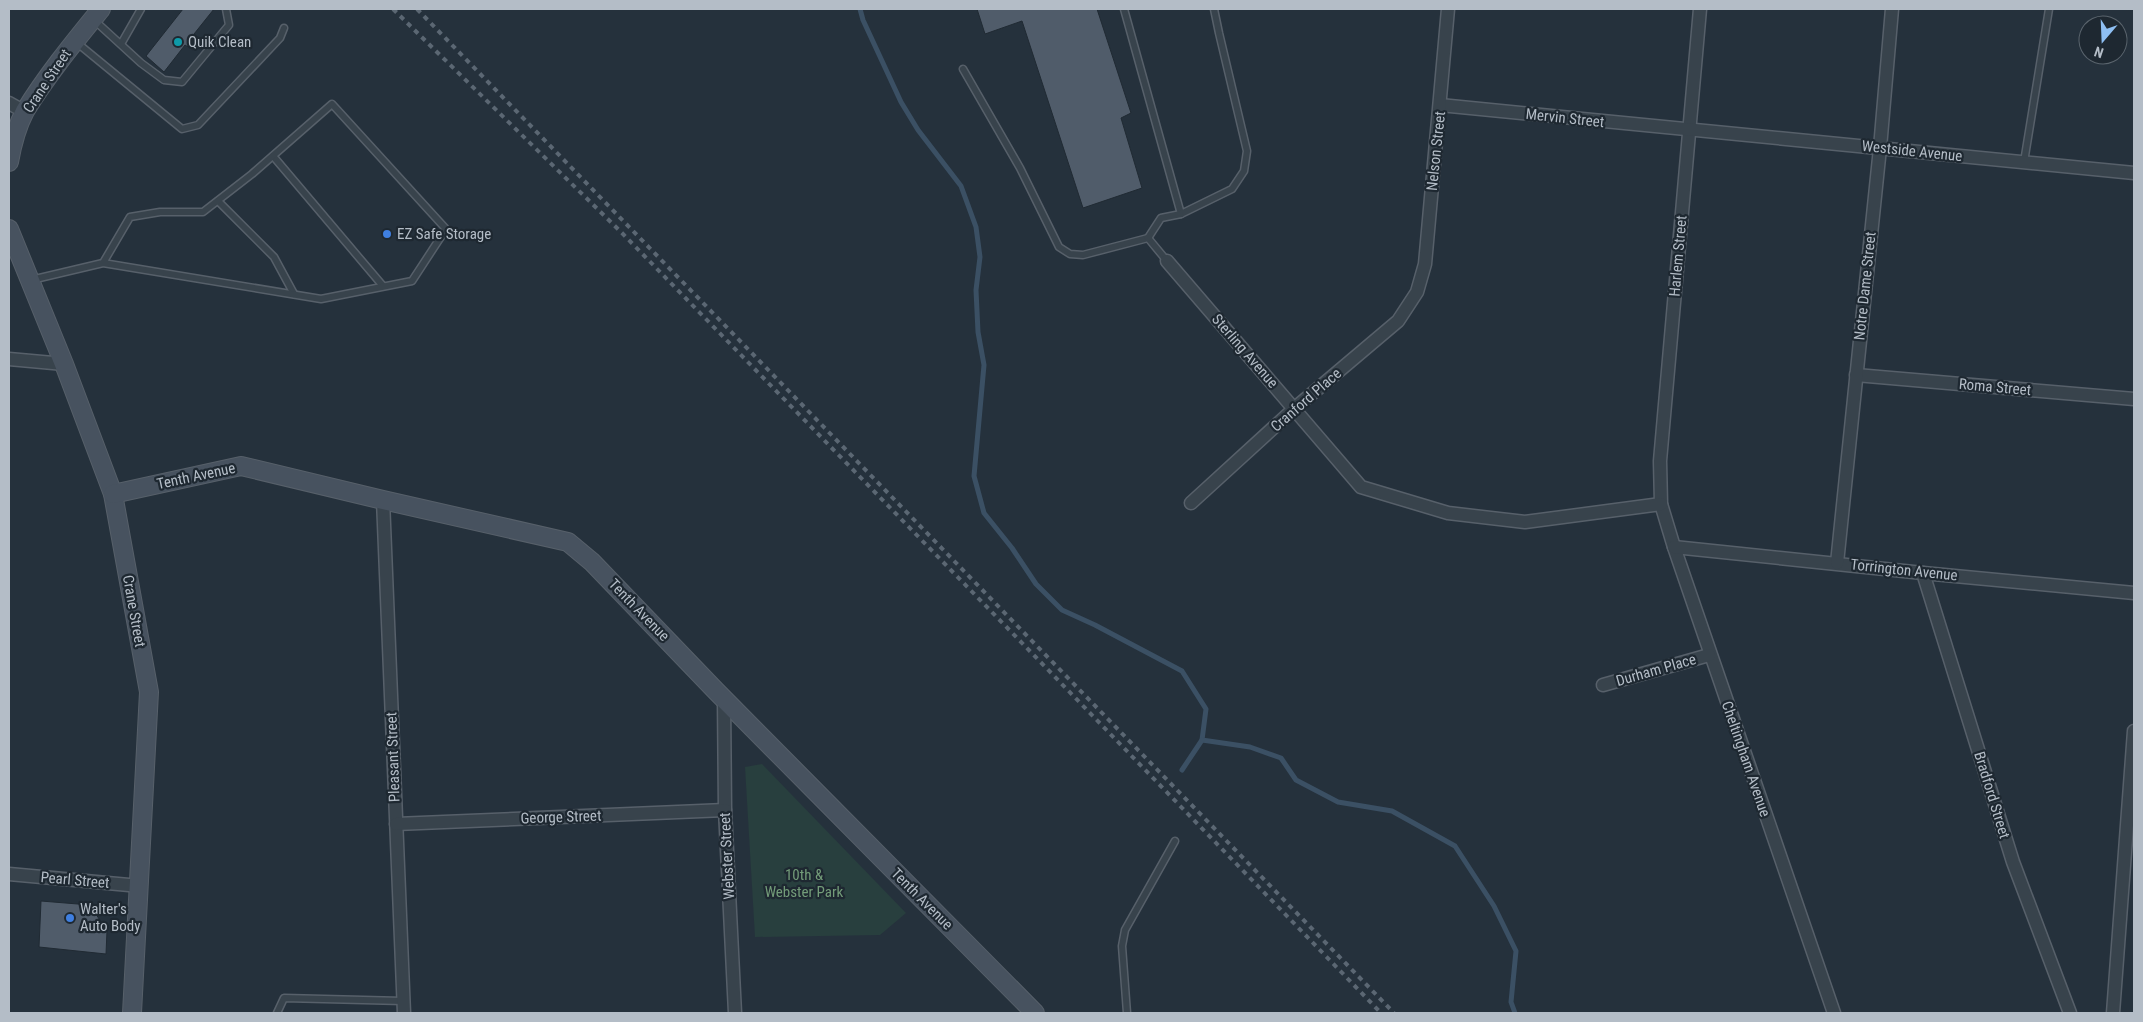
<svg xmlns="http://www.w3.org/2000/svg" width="2143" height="1022" font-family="'Roboto Condensed',sans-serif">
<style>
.green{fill:#283f3e}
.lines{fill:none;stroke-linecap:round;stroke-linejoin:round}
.stream{stroke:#3b5064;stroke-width:5}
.building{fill:#505c6a;stroke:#202a33}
.lane-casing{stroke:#57606a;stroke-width:9}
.street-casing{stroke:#57606a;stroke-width:15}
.secondary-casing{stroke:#57606a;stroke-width:20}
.lane{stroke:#38434c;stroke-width:6}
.street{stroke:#38434c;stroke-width:12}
.secondary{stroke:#47525f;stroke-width:18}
.rail{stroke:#5b6773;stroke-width:4;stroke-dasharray:5 5;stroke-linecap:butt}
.culture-dot{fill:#0f9aa8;stroke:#1e2831;stroke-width:2}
.shop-dot{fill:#3f7fe0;stroke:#1e2831;stroke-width:2}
.labels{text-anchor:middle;stroke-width:4.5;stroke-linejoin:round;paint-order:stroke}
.poi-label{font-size:15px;fill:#b4bdc7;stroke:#1e2831;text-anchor:start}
.street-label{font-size:15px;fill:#b4bdc7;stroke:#1e2831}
.park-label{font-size:15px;fill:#739c79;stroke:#1e2831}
</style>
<rect width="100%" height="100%" fill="#25313c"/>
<!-- green -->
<path class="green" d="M 762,764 L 906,913 L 880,935 L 755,937 L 745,767 Z"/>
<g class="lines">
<!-- stream -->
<g class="stream">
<path d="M 860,9 L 863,20 L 901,102 L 918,130 L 961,186 L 976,227 L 980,257 L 976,290 L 978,332 L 984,365 L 974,476 L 984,513 L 1012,548 L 1036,584 L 1062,610 L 1095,625 L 1182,671 L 1206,709 L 1202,740 L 1250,747 L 1281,758 L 1296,780 L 1338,802 L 1392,811 L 1455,846 L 1494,906 L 1516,951 L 1511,1002 L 1515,1013"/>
<path d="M 1182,770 L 1202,740"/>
</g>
</g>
<!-- building -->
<g class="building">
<path d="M 183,9 L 214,9 L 194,34 L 201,40 L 193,50 L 185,45 L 164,72 L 146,56 Z"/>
<path d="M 977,9 L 1097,9 L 1131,113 L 1121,118 L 1142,188 L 1083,208 L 1022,21 L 985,34 Z"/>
<path d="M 41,901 L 90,905 L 107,931 L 106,954 L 39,947 Z"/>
</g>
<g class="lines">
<!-- lane casing -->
<g class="lane-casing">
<g id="lane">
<path d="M 1124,9 L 1181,214"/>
<path d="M 94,20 L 141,63 L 164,80 L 182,82 L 229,25 L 226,9"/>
<path d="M 76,42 L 182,129 L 198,125 L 280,38 L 284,28"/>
<path d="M 121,44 L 141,9"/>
<path d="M 963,69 L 1020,168 L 1059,247 L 1070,254 L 1083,255 L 1148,238 L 1167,261"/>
<path d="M 273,156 L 383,286"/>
<path d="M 2024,162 L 2049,9"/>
<path d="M 218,201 L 274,257 L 294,294"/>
<path d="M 1148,238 L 1161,218 L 1181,214 L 1232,189 L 1244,171 L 1247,151 L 1219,33 L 1214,9"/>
<path d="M 31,280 L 103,263 L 130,217 L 160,212 L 203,212 L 252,174 L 332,104 L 446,229 L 412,281 L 321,299 L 103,263"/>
<path d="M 277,1013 L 284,998 L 403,1001"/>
<path d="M 1127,1013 L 1122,946 L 1125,930 L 1175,841"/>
</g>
</g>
<!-- street casing -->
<g class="street-casing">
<g id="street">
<path d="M 1700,9 L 1660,461 L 1661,504 L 1674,547 L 1834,1013"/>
<path d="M 9,103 L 25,112"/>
<path d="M 1440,105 L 2134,173"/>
<path d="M 1167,261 L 1361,487 L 1448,513 L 1525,522 L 1661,504"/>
<path d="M 9,359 L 64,364"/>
<path d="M 1856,375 L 2134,399"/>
<path d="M 383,500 L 404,1013"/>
<path d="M 1191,503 L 1295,408 L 1398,321 L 1417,292 L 1425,264 L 1448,9"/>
<path d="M 1674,547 L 1923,573 L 2134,593"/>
<path d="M 1837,563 L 1880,148 L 1892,9"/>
<path d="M 1923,573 L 2013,862 L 2070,1013"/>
<path d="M 1603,685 L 1709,655"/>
<path d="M 724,698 L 725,810 L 735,1013"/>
<path d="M 396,824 L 725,810"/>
<path d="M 9,874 L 140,886"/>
<path d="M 2113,1013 L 2134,731"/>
</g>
</g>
<!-- secondary casing -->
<g class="secondary-casing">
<g id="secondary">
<path d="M 9,162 C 12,145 17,126 25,111 C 47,75 75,41 101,9"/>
<path d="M 9,229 L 64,364 L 113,494 L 149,692 L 132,1013"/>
<path d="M 113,494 L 241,466 L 383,500 L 568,542 L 592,562 L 716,691 L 1035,1013"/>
</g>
</g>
<!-- lane -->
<use href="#lane" class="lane"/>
<!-- street -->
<use href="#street" class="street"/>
<!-- secondary -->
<use href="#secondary" class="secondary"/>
<!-- rail -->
<g class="rail">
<path d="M 393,9 L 622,233 L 1024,645 L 1381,1013"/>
<path d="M 417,9 L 1394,1013"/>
</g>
</g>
<!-- markers -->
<circle class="culture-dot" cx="178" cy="42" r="5"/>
<g class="shop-dot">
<circle cx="387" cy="234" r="5"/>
<circle cx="70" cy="918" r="5"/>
</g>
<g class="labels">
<!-- poi labels -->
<g class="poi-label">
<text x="188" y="47">Quik Clean</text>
<text x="397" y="239">EZ Safe Storage</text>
<text x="80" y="914">Walter's<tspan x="80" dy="17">Auto Body</tspan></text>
</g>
<!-- street labels -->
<g class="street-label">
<text transform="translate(47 81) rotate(-56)" y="5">Crane Street</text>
<text transform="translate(1565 118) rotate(6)" y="5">Mervin Street</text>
<text transform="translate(1436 151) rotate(-84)" y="5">Nelson Street</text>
<text transform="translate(1912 151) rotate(6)" y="5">Westside Avenue</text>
<text transform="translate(1678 256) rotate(-85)" y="5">Harlem Street</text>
<text transform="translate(1865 286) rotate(-84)" y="5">Notre Dame Street</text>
<text transform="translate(1245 351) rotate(49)" y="5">Sterling Avenue</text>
<text transform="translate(1995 387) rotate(5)" y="5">Roma Street</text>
<text transform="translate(1306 400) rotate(-41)" y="5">Cranford Place</text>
<text transform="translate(196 476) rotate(-12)" y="5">Tenth Avenue</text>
<text transform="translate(1904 570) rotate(6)" y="5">Torrington Avenue</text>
<text transform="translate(639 610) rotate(46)" y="5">Tenth Avenue</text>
<text transform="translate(134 611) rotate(80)" y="5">Crane Street</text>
<text transform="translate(1656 670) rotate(-16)" y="5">Durham Place</text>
<text transform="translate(393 757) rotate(-92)" y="5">Pleasant Street</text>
<text transform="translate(1746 759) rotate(71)" y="5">Cheltingham Avenue</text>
<text transform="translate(1992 795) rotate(73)" y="5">Bradford Street</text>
<text transform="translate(561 817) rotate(-2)" y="5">George Street</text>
<text transform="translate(727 856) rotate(-93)" y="5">Webster Street</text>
<text transform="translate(75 880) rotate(5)" y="5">Pearl Street</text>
<text transform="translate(922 899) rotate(45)" y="5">Tenth Avenue</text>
</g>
<!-- park labels -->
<g class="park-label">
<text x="804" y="880">10th &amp;<tspan x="804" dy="17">Webster Park</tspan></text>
</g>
</g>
<!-- border -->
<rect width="2143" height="1022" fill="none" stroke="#b4bdc7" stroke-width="20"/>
<!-- north arrow -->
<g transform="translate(2103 40) rotate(199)"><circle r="24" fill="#1e2831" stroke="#5a646d"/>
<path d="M0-4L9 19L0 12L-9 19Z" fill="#8ebff3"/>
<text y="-8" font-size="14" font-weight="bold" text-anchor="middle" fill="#b4bdc7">N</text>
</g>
</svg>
